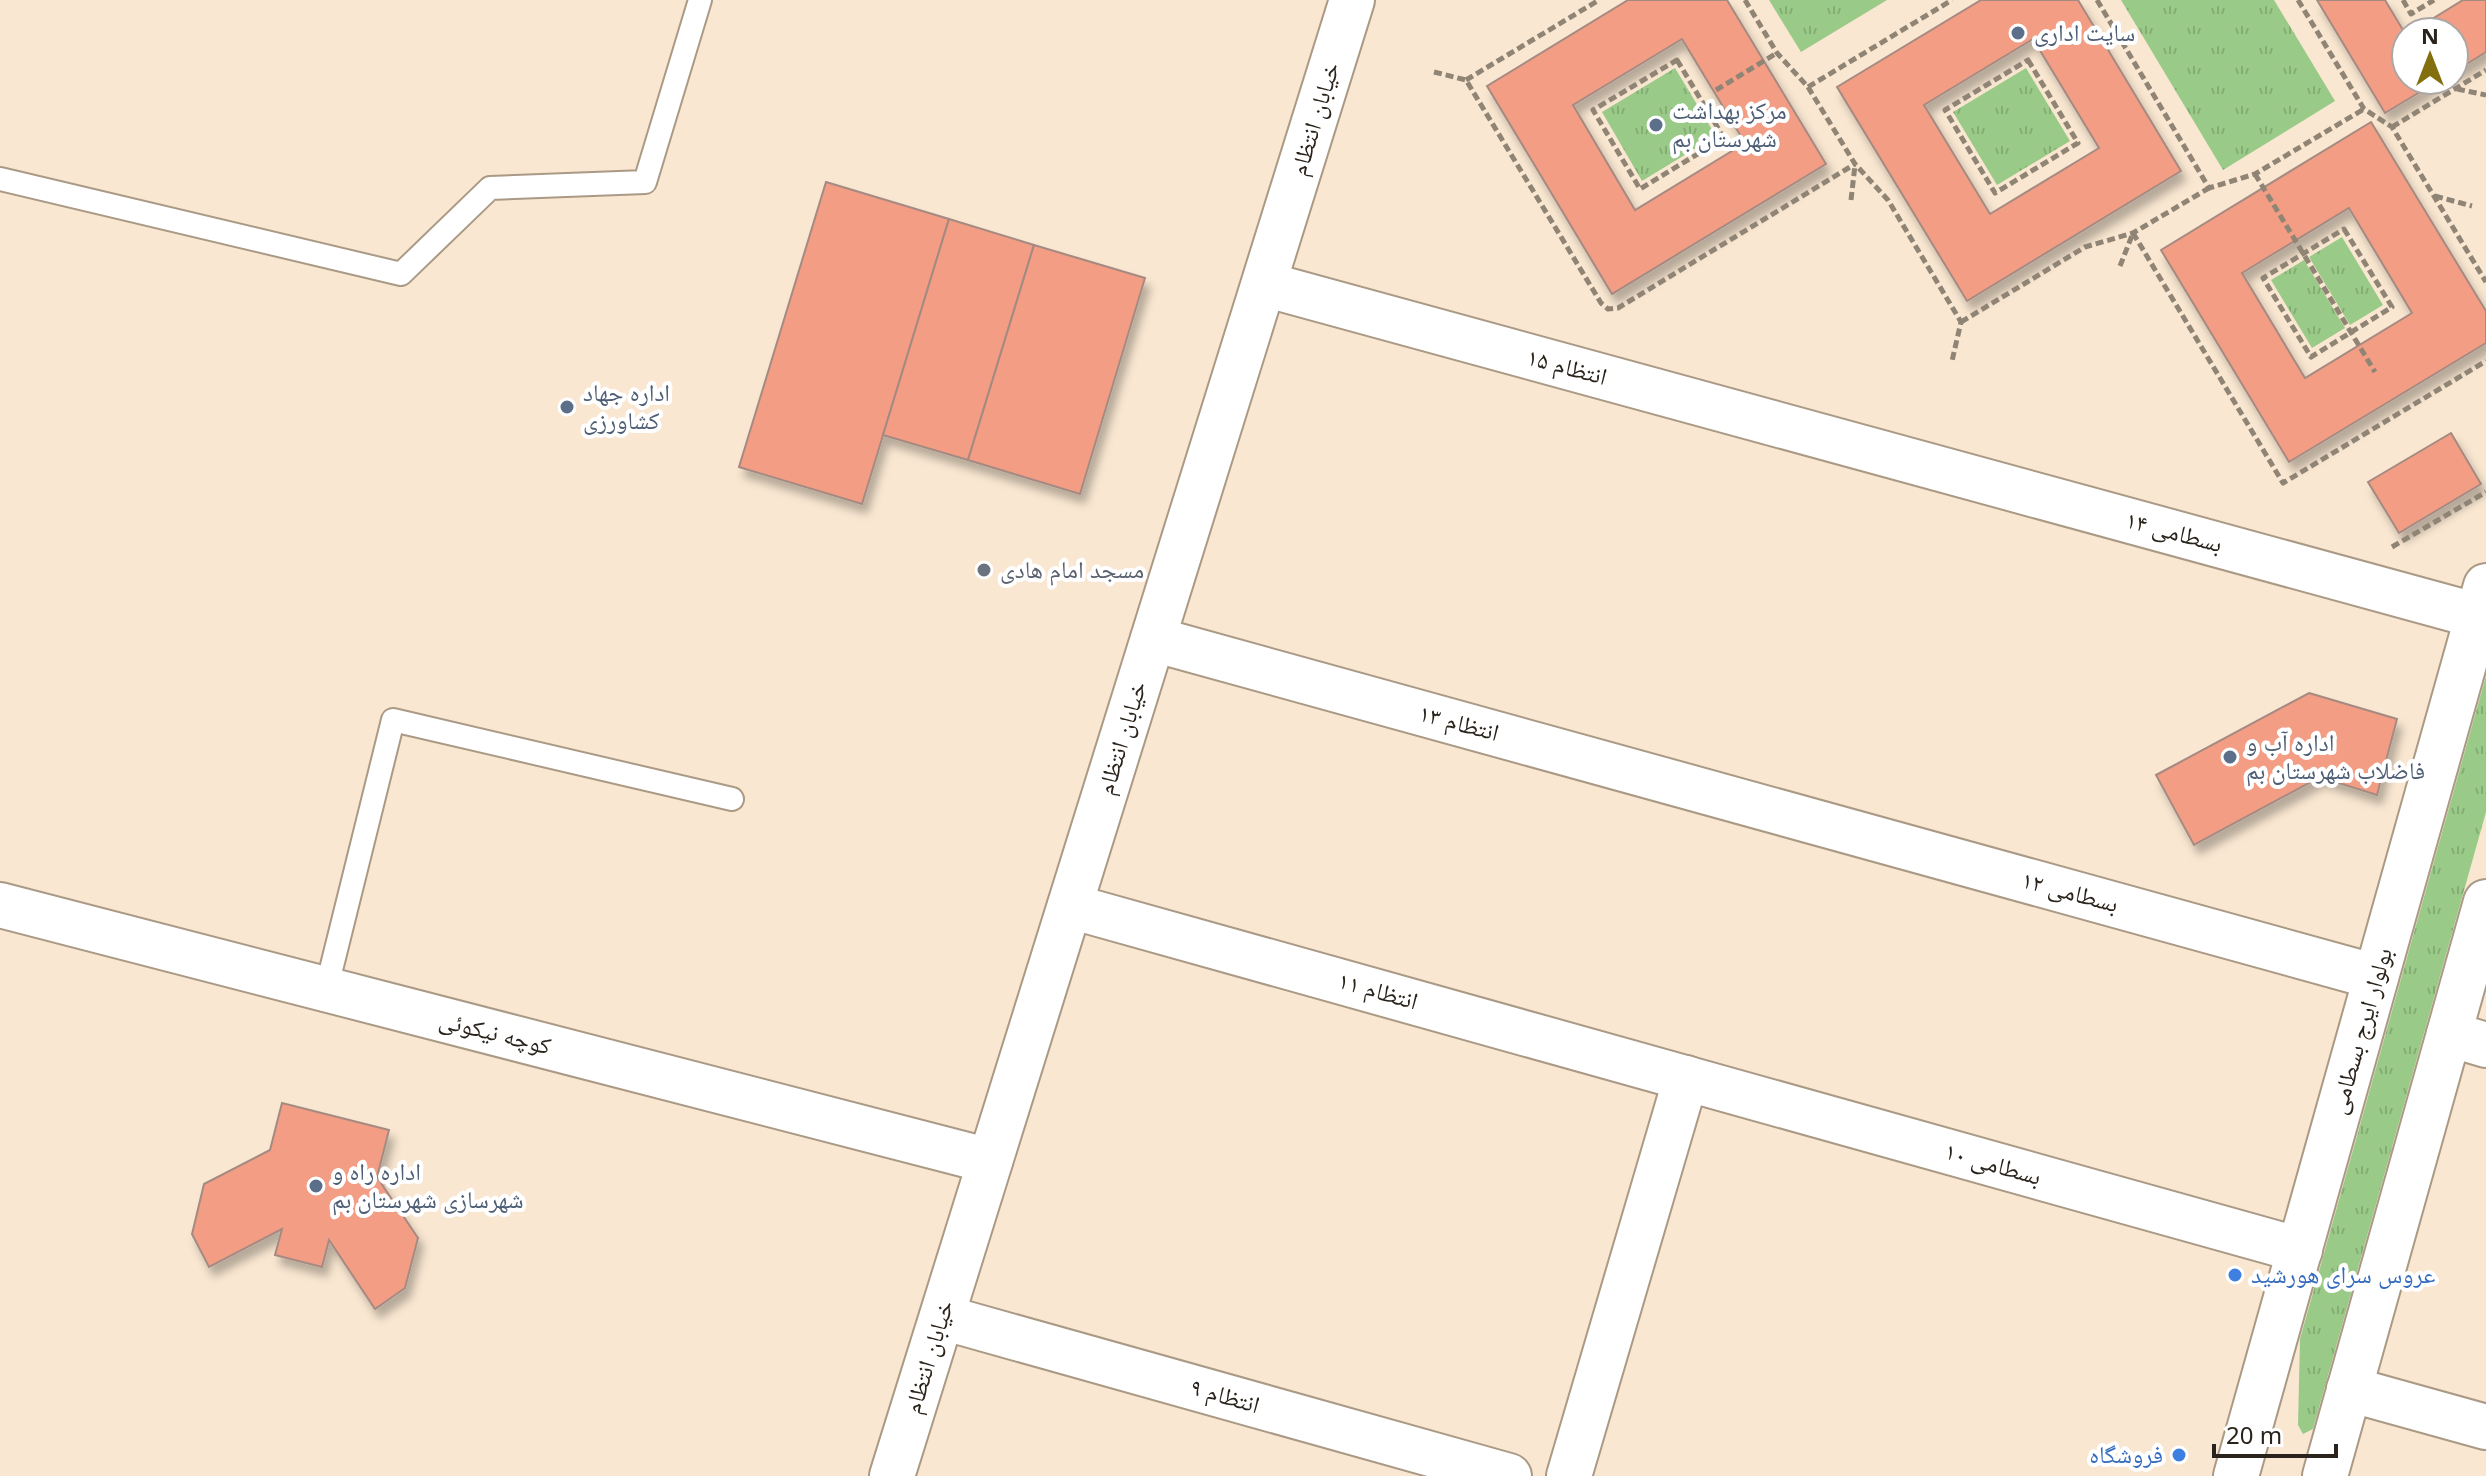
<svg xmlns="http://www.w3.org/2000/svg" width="2486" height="1476" font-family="'Noto Sans','Noto Naskh Arabic',sans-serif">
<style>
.grass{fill:url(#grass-tufts)}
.building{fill:#f39d85;stroke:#a58a82;stroke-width:2;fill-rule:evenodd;filter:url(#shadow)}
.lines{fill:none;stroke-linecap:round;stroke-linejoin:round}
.lane-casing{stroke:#aa9a85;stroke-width:26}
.street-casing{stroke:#aa9a85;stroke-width:48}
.secondary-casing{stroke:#aa9a85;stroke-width:48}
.path{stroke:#908475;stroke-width:5;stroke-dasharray:8 4;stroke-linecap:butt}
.lane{stroke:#fff;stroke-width:22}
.street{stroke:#fff;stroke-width:44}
.secondary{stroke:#fff;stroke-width:44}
.service-dot{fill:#5c6f8a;stroke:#fff;stroke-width:3}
.worship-dot{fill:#6b7280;stroke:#fff;stroke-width:3}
.shop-dot{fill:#3f7fe0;stroke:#fff;stroke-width:3}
.labels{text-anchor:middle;stroke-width:8;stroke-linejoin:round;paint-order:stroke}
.service-label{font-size:24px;fill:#4e5e75;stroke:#fff;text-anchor:start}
.street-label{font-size:24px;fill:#2a231b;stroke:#fff}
.worship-label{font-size:24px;fill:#5b616d;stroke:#fff;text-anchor:start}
.shop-label{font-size:24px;fill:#366cbe;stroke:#fff;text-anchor:start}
</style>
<defs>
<pattern id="grass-tufts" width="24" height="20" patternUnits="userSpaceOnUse" patternTransform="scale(2)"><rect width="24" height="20" fill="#99ca88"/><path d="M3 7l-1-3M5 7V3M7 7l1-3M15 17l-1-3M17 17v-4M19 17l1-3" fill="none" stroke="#84ad75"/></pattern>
<filter id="shadow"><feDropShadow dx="5" dy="9" stdDeviation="4" flood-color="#0004"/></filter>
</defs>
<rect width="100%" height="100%" fill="#f9e7d1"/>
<!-- grass -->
<g class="grass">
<path d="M 1769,0 L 1887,0 L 1801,52 Z"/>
<path d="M 2121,0 L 2274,0 L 2335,101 L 2223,170 Z"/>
<path d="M 1675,68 L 1716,136 L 1642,181 L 1602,112 Z"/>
<path d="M 2026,68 L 2070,141 L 1997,185 L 1953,112 Z"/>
<path d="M 2342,237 L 2383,305 L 2350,325 L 2309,257 Z"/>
<path d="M 2304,260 L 2345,328 L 2312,348 L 2271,280 Z"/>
<path d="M 2486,676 L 2486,812 L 2313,1429 L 2303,1434 L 2298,1425 L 2300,1339 Z"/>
</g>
<!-- building -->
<g class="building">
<path d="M 1628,0 L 1727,0 L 1826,164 L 1612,294 L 1487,86 ZM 1682,39 L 1745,143 L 1635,210 L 1573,105 Z"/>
<path d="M 1981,0 L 2078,0 L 2181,171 L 1967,301 L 1837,87 ZM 2033,39 L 2099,148 L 1990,214 L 1924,105 Z"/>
<path d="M 2317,0 L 2385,0 L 2406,35 L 2406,80 L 2440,80 L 2385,113 Z"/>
<path d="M 2463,0 L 2486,0 L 2486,52 L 2454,72 L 2454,32 L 2411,32 Z"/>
<path d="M 2371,122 L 2486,311 L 2486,343 L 2289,462 L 2161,250 ZM 2349,208 L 2412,313 L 2305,378 L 2242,273 Z"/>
<path d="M 826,182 L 949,219 L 862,504 L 739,467 Z"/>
<path d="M 949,219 L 1034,245 L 968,460 L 883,435 Z"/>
<path d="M 1034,245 L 1145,278 L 1080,494 L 968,460 Z"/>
<path d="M 2451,433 L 2481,484 L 2399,533 L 2368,482 Z"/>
<path d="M 2309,693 L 2397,719 L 2377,795 L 2320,777 L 2194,845 L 2156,775 Z"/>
<path d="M 282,1103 L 389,1130 L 377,1177 L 418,1238 L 405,1288 L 375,1309 L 329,1240 L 322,1267 L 275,1255 L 282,1229 L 209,1267 L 192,1234 L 204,1184 L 270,1150 Z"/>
</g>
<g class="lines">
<!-- lane casing -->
<g class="lane-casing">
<g id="lane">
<path d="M 0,179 L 401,274 L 490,188 L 645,182 L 700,0"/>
<path d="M 326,990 L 393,720 L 732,799"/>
</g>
</g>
<!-- street casing -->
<g class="street-casing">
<g id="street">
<path d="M 1264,284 L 2478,616"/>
<path d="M 1153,639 L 2376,977"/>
<path d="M 0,905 L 990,1161"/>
<path d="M 1070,906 L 2300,1250"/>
<path d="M 2449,1034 L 2486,1045"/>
<path d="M 942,1317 L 1509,1476"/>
<path d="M 2349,1389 L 2486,1427"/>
<path d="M 1569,1476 L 1686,1078"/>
</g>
</g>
<!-- secondary casing -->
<g class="secondary-casing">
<g id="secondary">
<path d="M 892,1476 L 1352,0"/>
<path d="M 2236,1476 L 2486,586"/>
<path d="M 2325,1476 L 2486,902"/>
</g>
</g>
<!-- path -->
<g class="path">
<path d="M 1745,0 L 1777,53 L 1808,87 L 1952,0"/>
<path d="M 2097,0 L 2209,188 L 2255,174 L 2364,109"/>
<path d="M 2298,0 L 2364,109 L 2392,127 L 2486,282"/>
<path d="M 2403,0 L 2411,14 L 2434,0"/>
<path d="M 1677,60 L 1724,138 L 1640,189 L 1593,110 Z"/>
<path d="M 2028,60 L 2078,143 L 1995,193 L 1945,110 Z"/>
<path d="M 1434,72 L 1466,80 L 1601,303 L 1608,309 L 1618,308 L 1855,164"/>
<path d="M 1466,80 L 1599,0"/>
<path d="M 1808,87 L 1855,164 L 1888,200 L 1961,322 L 1952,361"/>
<path d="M 2457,89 L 2486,95"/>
<path d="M 1716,90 L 1777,53"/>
<path d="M 2392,127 L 2486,70"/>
<path d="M 2255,174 L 2375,372"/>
<path d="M 2435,196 L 2472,206"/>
<path d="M 1851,200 L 1855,165"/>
<path d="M 2344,229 L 2392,307 L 2311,357 L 2263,278 Z"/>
<path d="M 2133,233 L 2283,483 L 2486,361"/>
<path d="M 2120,266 L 2133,233"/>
<path d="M 1961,322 L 2085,247 L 2133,233 L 2209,188"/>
<path d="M 2392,547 L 2486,492"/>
</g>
<!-- lane -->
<use href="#lane" class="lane"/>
<!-- street -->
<use href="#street" class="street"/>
<!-- secondary -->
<use href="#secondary" class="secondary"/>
</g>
<!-- markers -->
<g class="service-dot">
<circle cx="2018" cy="33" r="8"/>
<circle cx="1656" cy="125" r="8"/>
<circle cx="567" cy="407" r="8"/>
<circle cx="2230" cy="757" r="8"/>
<circle cx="316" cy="1186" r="8"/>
</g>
<circle class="worship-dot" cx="984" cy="570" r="8"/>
<g class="shop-dot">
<circle cx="2235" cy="1275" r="8"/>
<circle cx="2179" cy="1455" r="8"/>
</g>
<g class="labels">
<!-- service labels -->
<g class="service-label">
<text x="2034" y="41">سایت اداری</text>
<text x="1672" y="119">مرکز بهداشت<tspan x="1672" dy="28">شهرستان بم</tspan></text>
<text x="583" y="401">اداره جهاد<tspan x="583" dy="28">کشاورزی</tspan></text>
<text x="2246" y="751">اداره آب و<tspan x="2246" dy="28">فاضلاب شهرستان بم</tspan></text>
<text x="332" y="1180">اداره راه و<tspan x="332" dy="28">شهرسازی شهرستان بم</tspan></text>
</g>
<!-- street labels -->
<g class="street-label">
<text transform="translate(1315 119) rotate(-73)" y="8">خیابان انتظام</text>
<text transform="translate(1567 367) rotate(15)" y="8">انتظام ۱۵</text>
<text transform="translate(2174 532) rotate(15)" y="8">بسطامی ۱۴</text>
<text transform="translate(1459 723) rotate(15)" y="8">انتظام ۱۳</text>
<text transform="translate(1122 738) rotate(-73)" y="8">خیابان انتظام</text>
<text transform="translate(2070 892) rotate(15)" y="8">بسطامی ۱۲</text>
<text transform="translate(1378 991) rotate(16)" y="8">انتظام ۱۱</text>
<text transform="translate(2361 1031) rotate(-74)" y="8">بولوار ایرج بسطامی</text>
<text transform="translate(495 1033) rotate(14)" y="8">کوچه نیکوئی</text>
<text transform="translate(1993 1164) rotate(16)" y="8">بسطامی ۱۰</text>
<text transform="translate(929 1357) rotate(-73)" y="8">خیابان انتظام</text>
<text transform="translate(1225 1396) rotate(16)" y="8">انتظام ۹</text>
</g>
<!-- worship labels -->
<g class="worship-label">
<text x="1000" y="578">مسجد امام هادی</text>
</g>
<!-- shop labels -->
<g class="shop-label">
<text x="2251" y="1283">عروس سرای هورشید</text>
<text x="2163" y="1463" text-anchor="end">فروشگاه</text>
</g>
</g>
<!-- north arrow -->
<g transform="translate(2430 56)"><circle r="38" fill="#ffffff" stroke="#aaa7a4" stroke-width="2"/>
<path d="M0-6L14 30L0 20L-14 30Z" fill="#836f0d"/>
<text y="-12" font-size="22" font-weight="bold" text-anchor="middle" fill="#2a231b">N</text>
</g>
<!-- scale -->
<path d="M2214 1444v12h122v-12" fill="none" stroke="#2a231b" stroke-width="4"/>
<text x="2226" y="1444" font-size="24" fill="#2a231b" stroke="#ffffff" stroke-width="6" paint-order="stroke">20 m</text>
</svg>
